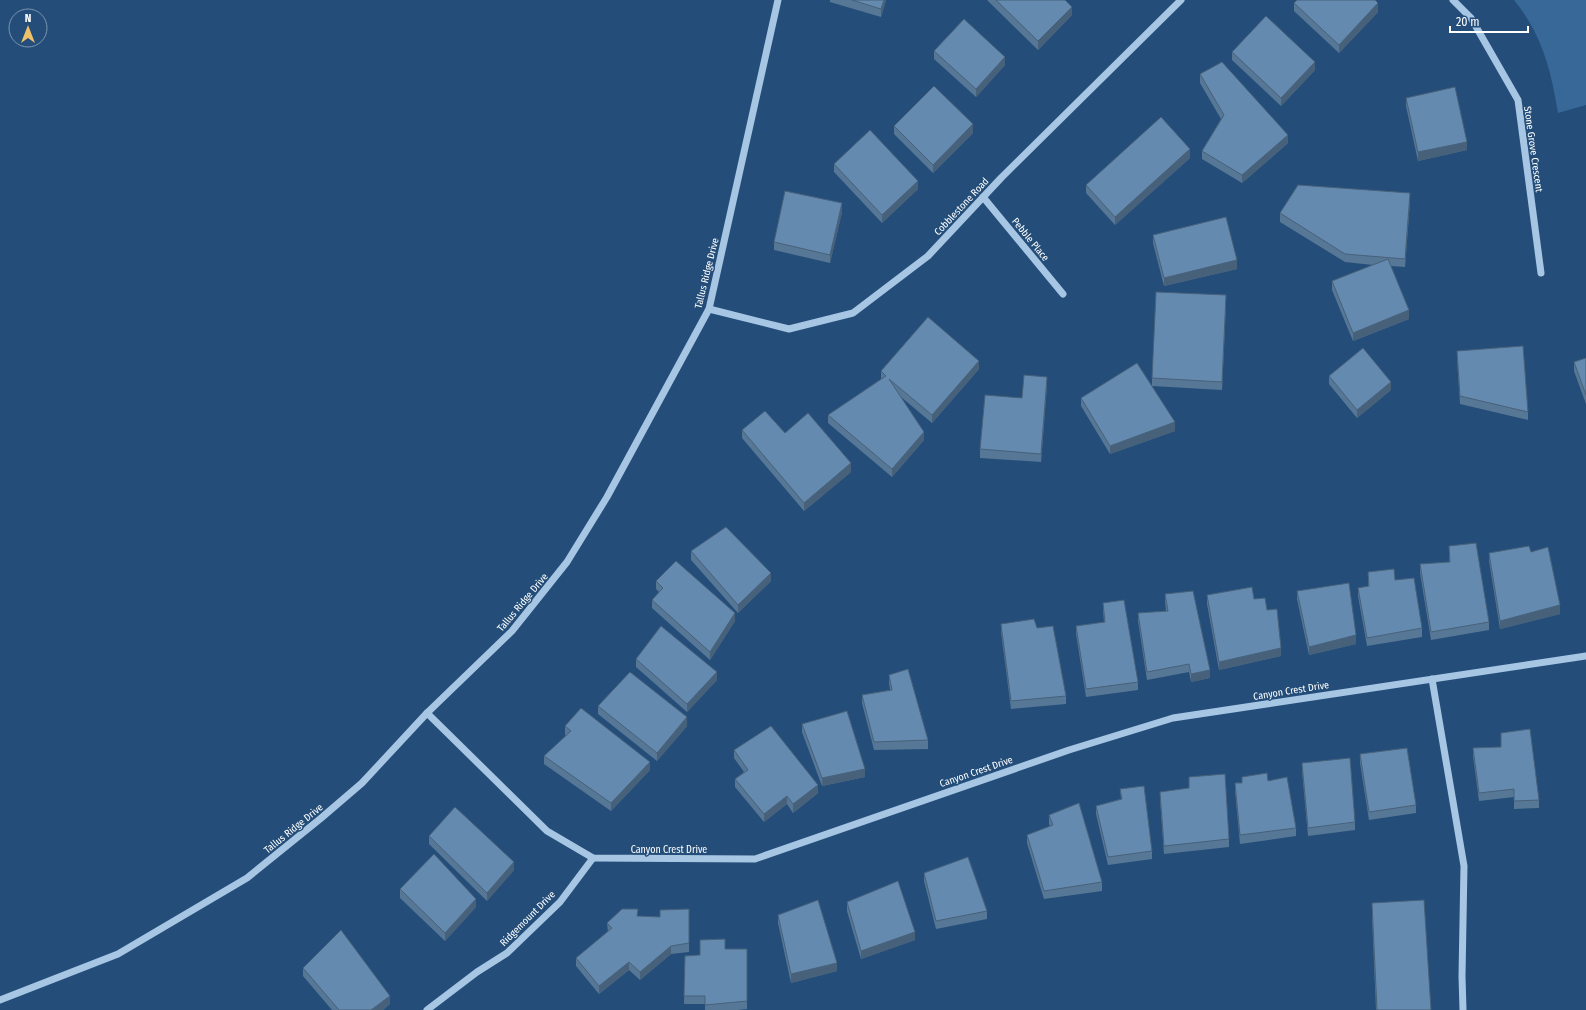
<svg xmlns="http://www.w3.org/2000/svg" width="1586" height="1010" font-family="'Fira Sans Condensed',sans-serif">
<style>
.park{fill:#376897}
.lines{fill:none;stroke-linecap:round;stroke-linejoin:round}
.minor{stroke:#a6c6e4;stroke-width:7}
.wall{fill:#577796}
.shaded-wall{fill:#47617a}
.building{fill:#658aaf;stroke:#47617a}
.labels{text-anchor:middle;stroke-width:3;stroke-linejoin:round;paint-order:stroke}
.street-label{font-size:10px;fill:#fff;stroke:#244e79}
</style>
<rect width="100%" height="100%" fill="#244e79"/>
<!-- park -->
<path class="park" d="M 1514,0 L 1586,0 L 1586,105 L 1558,113 C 1551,70 1542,34 1514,0 Z"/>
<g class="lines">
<!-- minor -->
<g class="minor">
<path d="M 1453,0 L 1471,18 L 1518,100 L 1541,273"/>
<path d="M 983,197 L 1063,294"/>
<path d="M 709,309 L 789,329 L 853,313 L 928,256 L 1001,178 L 1181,0"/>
<path d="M 1432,679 L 1464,866 L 1462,976 L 1463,1010"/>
<path d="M 427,713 L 547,831 L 593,858 L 755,859 L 1069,750 L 1173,718 L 1586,656"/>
<path d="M 0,1000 L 118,954 L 247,878 L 320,819 L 362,783 L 427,713 L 512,631 L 567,562 L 607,497 L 709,309 L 778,0"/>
<path d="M 427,1010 L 477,972 L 507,953 L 560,902 L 593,858"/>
</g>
</g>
<!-- wall -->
<g class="wall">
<path d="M 830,0 L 886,0 L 881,17 L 830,2 Z"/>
<path d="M 987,0 L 1065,0 L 1072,15 L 1038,50 Z"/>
<path d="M 1294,3 L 1378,12 L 1339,53 L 1294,11 Z"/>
<path d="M 934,51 L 1005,65 L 976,97 L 934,59 Z"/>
<path d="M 1232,52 L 1315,70 L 1281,106 L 1232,60 Z"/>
<path d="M 1200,74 L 1288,143 L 1242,183 L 1202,159 L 1202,151 L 1221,119 L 1200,83 Z"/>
<path d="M 1406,98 L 1467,150 L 1418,161 L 1406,106 Z"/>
<path d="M 894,126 L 973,133 L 933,173 L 894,134 Z"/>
<path d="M 1190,158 L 1115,225 L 1086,193 L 1086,185 Z"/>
<path d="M 834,164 L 918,189 L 882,223 L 834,172 Z"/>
<path d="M 1410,202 L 1405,267 L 1391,266 L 1409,319 L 1353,341 L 1332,290 L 1332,281 L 1373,265 L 1345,262 L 1280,222 L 1280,213 Z"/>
<path d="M 842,212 L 830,263 L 774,250 L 774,242 Z"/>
<path d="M 1153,235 L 1237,269 L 1164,286 L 1153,243 Z"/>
<path d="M 1226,303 L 1222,390 L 1152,386 L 1175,431 L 1110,454 L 1081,406 L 1081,398 L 1152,385 L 1152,378 Z"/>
<path d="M 1457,351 L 1528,412 L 1528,420 L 1460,404 L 1457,359 Z"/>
<path d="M 1586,358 L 1586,404 L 1574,371 L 1574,362 Z"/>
<path d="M 979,369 L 932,423 L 901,397 L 924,440 L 892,477 L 828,423 L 828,415 L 881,379 L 881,371 Z"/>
<path d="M 1329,376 L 1391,390 L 1357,418 L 1329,384 Z"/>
<path d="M 1047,385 L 1041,462 L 980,458 L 980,449 Z"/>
<path d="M 742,430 L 785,433 L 851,472 L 804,511 L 742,438 Z"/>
<path d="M 1449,546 L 1489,622 L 1489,630 L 1431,640 L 1420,573 L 1420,564 L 1449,562 Z"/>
<path d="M 691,551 L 771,581 L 738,613 L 691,560 Z"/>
<path d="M 1531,552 L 1560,614 L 1500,629 L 1489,561 L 1489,553 Z"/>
<path d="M 1368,572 L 1395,580 L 1422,628 L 1422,637 L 1367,646 L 1358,596 L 1358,588 L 1368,586 Z"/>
<path d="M 656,581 L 735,621 L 710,660 L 652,608 L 652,600 L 659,592 L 656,589 Z"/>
<path d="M 1297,591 L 1356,644 L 1309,655 L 1297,599 Z"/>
<path d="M 1165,594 L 1210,678 L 1191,682 L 1189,672 L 1147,680 L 1138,621 L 1138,613 L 1166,611 L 1165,602 Z"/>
<path d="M 1207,595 L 1254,599 L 1267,610 L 1281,656 L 1219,670 L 1207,604 Z"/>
<path d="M 1103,603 L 1138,682 L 1138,690 L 1086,697 L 1076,634 L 1076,626 L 1104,622 L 1103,611 Z"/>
<path d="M 1001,624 L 1037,628 L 1066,696 L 1066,704 L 1011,709 L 1001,632 Z"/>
<path d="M 636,659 L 717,680 L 687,712 L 636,667 Z"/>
<path d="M 889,675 L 928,740 L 928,749 L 874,750 L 862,703 L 862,695 L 890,690 L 889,683 Z"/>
<path d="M 598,706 L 687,726 L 657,761 L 598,714 Z"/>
<path d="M 802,724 L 865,777 L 822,786 L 802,732 Z"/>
<path d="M 565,726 L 650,770 L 611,811 L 544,764 L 544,756 L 566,736 L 565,735 Z"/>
<path d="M 1501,747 L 1539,800 L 1539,808 L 1514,809 L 1514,797 L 1479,801 L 1473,756 L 1473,748 Z"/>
<path d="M 734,750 L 818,793 L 793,813 L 787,804 L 764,822 L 735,787 L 735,779 L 744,772 L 734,758 Z"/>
<path d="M 1360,754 L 1416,805 L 1416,813 L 1369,820 L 1360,763 Z"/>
<path d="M 1302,763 L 1355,822 L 1355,830 L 1308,836 L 1302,771 Z"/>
<path d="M 1268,781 L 1296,828 L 1296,836 L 1240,844 L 1235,791 L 1235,783 Z"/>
<path d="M 1189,788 L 1229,839 L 1229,847 L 1164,854 L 1160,800 L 1160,792 Z"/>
<path d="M 1120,789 L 1152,851 L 1152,859 L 1108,865 L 1096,814 L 1096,806 L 1121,799 Z"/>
<path d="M 1049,815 L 1102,882 L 1102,891 L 1044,899 L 1027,843 L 1027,835 L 1050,826 L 1049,824 Z"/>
<path d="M 429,836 L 514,870 L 487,901 L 429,844 Z"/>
<path d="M 924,873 L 987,911 L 987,919 L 936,929 L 924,881 Z"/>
<path d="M 400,889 L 476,907 L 445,941 L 400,898 Z"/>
<path d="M 847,902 L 915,940 L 861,959 L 847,911 Z"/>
<path d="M 1372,903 L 1431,1010 L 1376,1010 L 1372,918 Z"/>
<path d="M 689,909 L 689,952 L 671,954 L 640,980 L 629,970 L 599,994 L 576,966 L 576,958 L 608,932 L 607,923 L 638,916 L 660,917 Z"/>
<path d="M 778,915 L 837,971 L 791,983 L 778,923 Z"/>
<path d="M 725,949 L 747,949 L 747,1009 L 737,1010 L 705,1010 L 705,1004 L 684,1004 L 685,956 L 700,955 Z"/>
<path d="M 303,968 L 390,1004 L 383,1010 L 332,1010 L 303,976 Z"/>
</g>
<!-- shaded-wall -->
<g class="shaded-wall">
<path d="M 884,0 L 886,0 L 881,17 L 881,9 Z"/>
<path d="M 1378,3 L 1378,12 L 1339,53 L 1339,45 Z"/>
<path d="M 1072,7 L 1072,15 L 1038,50 L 1038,41 Z"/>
<path d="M 1005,57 L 1005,65 L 976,97 L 976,89 Z"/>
<path d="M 1315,62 L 1315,70 L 1281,106 L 1281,98 Z"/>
<path d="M 973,124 L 973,133 L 933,173 L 933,165 Z"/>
<path d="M 1288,135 L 1288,143 L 1242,183 L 1242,175 Z"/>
<path d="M 1467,142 L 1467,150 L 1418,161 L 1418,152 Z"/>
<path d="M 1190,149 L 1190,158 L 1115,225 L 1115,217 Z"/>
<path d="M 918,181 L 918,189 L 882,223 L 882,215 Z"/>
<path d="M 1410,193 L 1410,202 L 1405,267 L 1405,259 Z"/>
<path d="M 842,203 L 842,212 L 830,263 L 830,255 Z"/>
<path d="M 1237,260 L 1237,269 L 1164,286 L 1164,278 Z"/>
<path d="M 1226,295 L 1226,303 L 1222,390 L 1222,382 Z"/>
<path d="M 1409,310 L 1409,319 L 1353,341 L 1353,333 Z"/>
<path d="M 979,361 L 979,369 L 932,423 L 932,415 Z"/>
<path d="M 1047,377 L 1047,385 L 1041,462 L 1041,454 Z"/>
<path d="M 1391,382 L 1391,390 L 1357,418 L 1357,410 Z"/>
<path d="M 1175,422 L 1175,431 L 1110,454 L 1110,446 Z"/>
<path d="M 924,432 L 924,440 L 892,477 L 892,469 Z"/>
<path d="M 851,463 L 851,472 L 804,511 L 804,503 Z"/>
<path d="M 771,573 L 771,581 L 738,613 L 738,605 Z"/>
<path d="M 1560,605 L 1560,614 L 1500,629 L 1500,621 Z"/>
<path d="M 735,613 L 735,621 L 710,660 L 710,652 Z"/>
<path d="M 1356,635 L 1356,644 L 1309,655 L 1309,647 Z"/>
<path d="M 1281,648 L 1281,656 L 1219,670 L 1219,662 Z"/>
<path d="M 1210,670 L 1210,678 L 1191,682 L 1191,674 Z"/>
<path d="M 717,672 L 717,680 L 687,712 L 687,704 Z"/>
<path d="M 687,717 L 687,726 L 657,761 L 657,753 Z"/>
<path d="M 650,762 L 650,770 L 611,811 L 611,803 Z"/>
<path d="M 865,769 L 865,777 L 822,786 L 822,778 Z"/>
<path d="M 818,785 L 818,793 L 793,813 L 793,804 Z"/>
<path d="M 787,796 L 787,804 L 764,822 L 764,814 Z"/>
<path d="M 514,862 L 514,870 L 487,901 L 487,893 Z"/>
<path d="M 476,899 L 476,907 L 445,941 L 445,933 Z"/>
<path d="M 915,932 L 915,940 L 861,959 L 861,951 Z"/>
<path d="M 671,946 L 671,954 L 640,980 L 640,972 Z"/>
<path d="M 629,962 L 629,970 L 599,994 L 599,986 Z"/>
<path d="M 837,963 L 837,971 L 791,983 L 791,974 Z"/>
<path d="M 390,996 L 390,1004 L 383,1010 L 371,1010 Z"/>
</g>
<!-- building -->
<g class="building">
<path d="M 852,0 L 884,0 L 881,9 Z"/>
<path d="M 996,0 L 1065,0 L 1072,7 L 1038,41 Z"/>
<path d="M 1297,0 L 1375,0 L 1378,3 L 1339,45 L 1294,3 Z"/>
<path d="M 1266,16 L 1315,62 L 1281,98 L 1232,52 Z"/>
<path d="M 964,19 L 1005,57 L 976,89 L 934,51 Z"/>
<path d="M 1222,62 L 1288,135 L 1242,175 L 1202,151 L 1224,115 L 1200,74 Z"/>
<path d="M 934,86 L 973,124 L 933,165 L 894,126 Z"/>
<path d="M 1455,87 L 1467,142 L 1418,152 L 1406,98 Z"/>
<path d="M 1161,117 L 1190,149 L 1115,217 L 1086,185 Z"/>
<path d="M 870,130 L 918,181 L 882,215 L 834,164 Z"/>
<path d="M 1298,185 L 1410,193 L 1405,259 L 1345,254 L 1280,213 Z"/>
<path d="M 785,191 L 842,203 L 830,255 L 774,242 Z"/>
<path d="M 1226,217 L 1237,260 L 1164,278 L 1153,235 Z"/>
<path d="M 1388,259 L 1409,310 L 1353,333 L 1332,281 Z"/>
<path d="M 1156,292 L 1226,295 L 1222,382 L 1152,378 Z"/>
<path d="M 928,317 L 979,361 L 932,415 L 889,379 L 924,432 L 892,469 L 828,415 L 886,376 L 881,371 Z"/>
<path d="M 1523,346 L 1528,412 L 1460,396 L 1457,351 Z"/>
<path d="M 1363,348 L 1391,382 L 1357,410 L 1329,376 Z"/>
<path d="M 1586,358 L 1586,395 L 1574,362 Z"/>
<path d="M 1137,363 L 1175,422 L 1110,446 L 1081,398 Z"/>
<path d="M 1024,375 L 1047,377 L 1041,454 L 980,449 L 985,395 L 1022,398 Z"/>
<path d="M 765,411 L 785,433 L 808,413 L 851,463 L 804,503 L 742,430 Z"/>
<path d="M 726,527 L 771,573 L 738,605 L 691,551 Z"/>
<path d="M 1476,543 L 1489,622 L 1431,632 L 1420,564 L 1450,562 L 1449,546 Z"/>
<path d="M 1529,546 L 1531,552 L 1548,547 L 1560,605 L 1500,621 L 1489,553 Z"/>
<path d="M 676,561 L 735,613 L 710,652 L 652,600 L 663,588 L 656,581 Z"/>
<path d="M 1394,569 L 1395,580 L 1414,578 L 1422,628 L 1367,638 L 1358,588 L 1369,586 L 1368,572 Z"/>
<path d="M 1349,583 L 1356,635 L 1309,647 L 1297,591 Z"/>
<path d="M 1252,587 L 1254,599 L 1265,598 L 1267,610 L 1277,609 L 1281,648 L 1219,662 L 1207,595 Z"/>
<path d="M 1193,591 L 1210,670 L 1191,674 L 1189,664 L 1147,672 L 1138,613 L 1168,611 L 1165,594 Z"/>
<path d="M 1124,600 L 1138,682 L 1086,689 L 1076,626 L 1105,622 L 1103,603 Z"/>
<path d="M 1034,619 L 1037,628 L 1053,626 L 1066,696 L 1011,701 L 1001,624 Z"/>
<path d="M 661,626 L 717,672 L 687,704 L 636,659 Z"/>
<path d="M 908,669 L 928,740 L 874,742 L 862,695 L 892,690 L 889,675 Z"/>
<path d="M 630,672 L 687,717 L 657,753 L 598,706 Z"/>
<path d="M 581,708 L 650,762 L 611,803 L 544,756 L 571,731 L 565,726 Z"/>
<path d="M 847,711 L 865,769 L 822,778 L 802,724 Z"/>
<path d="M 771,726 L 818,785 L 793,804 L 787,796 L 764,814 L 735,779 L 748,770 L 734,750 Z"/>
<path d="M 1530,729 L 1539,800 L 1514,801 L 1514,789 L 1479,793 L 1473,748 L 1501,747 L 1501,733 Z"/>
<path d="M 1407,748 L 1416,805 L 1369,812 L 1360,754 Z"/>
<path d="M 1350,758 L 1355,822 L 1308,828 L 1302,763 Z"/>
<path d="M 1267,773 L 1268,781 L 1287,777 L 1296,828 L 1240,835 L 1235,783 L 1242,783 L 1242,777 Z"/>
<path d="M 1225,774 L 1229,839 L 1164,846 L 1160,792 L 1189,788 L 1189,777 Z"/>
<path d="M 1144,786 L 1152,851 L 1108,857 L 1096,806 L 1122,799 L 1120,789 Z"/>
<path d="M 1079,803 L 1102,882 L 1044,891 L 1027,835 L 1053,825 L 1049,815 Z"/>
<path d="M 455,807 L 514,862 L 487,893 L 429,836 Z"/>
<path d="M 434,854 L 476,899 L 445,933 L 400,889 Z"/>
<path d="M 968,857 L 987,911 L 936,921 L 924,873 Z"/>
<path d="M 898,881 L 915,932 L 861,951 L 847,902 Z"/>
<path d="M 818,900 L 837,963 L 791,974 L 778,915 Z"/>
<path d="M 1424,900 L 1431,1010 L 1377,1010 L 1372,903 Z"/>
<path d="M 622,909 L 638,909 L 637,916 L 660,917 L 660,910 L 689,909 L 689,943 L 671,946 L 640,972 L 629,962 L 599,986 L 576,958 L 612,928 L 607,923 Z"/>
<path d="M 341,930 L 390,996 L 371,1010 L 339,1010 L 303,968 Z"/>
<path d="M 725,939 L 725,949 L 747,949 L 747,1001 L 705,1005 L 705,996 L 684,996 L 685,956 L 700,955 L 700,940 Z"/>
</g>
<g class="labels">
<!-- street labels -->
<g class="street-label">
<text transform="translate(1534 149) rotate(82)" y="4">Stone Grove Crescent</text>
<text transform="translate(961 206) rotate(-47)" y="4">Cobblestone Road</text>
<text transform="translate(1031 239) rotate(51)" y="4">Pebble Place</text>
<text transform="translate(706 273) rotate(-76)" y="4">Tallus Ridge Drive</text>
<text transform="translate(522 602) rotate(-50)" y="4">Tallus Ridge Drive</text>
<text transform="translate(1291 690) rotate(-9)" y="4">Canyon Crest Drive</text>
<text transform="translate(976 771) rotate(-19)" y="4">Canyon Crest Drive</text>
<text transform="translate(293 828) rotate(-39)" y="4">Tallus Ridge Drive</text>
<text x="669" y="853">Canyon Crest Drive</text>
<text transform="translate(527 918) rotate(-45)" y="4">Ridgemount Drive</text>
</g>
</g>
<!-- north arrow -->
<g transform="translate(28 28)"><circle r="19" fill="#244e79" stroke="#7c95af"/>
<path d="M0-3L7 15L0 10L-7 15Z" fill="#eec06a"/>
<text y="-6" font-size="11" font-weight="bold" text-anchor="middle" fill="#ffffff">N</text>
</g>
<!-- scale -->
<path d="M1450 26v6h78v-6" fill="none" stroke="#ffffff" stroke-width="2"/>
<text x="1456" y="26" font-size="12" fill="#ffffff" stroke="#244e79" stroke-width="3" paint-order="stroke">20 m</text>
</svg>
